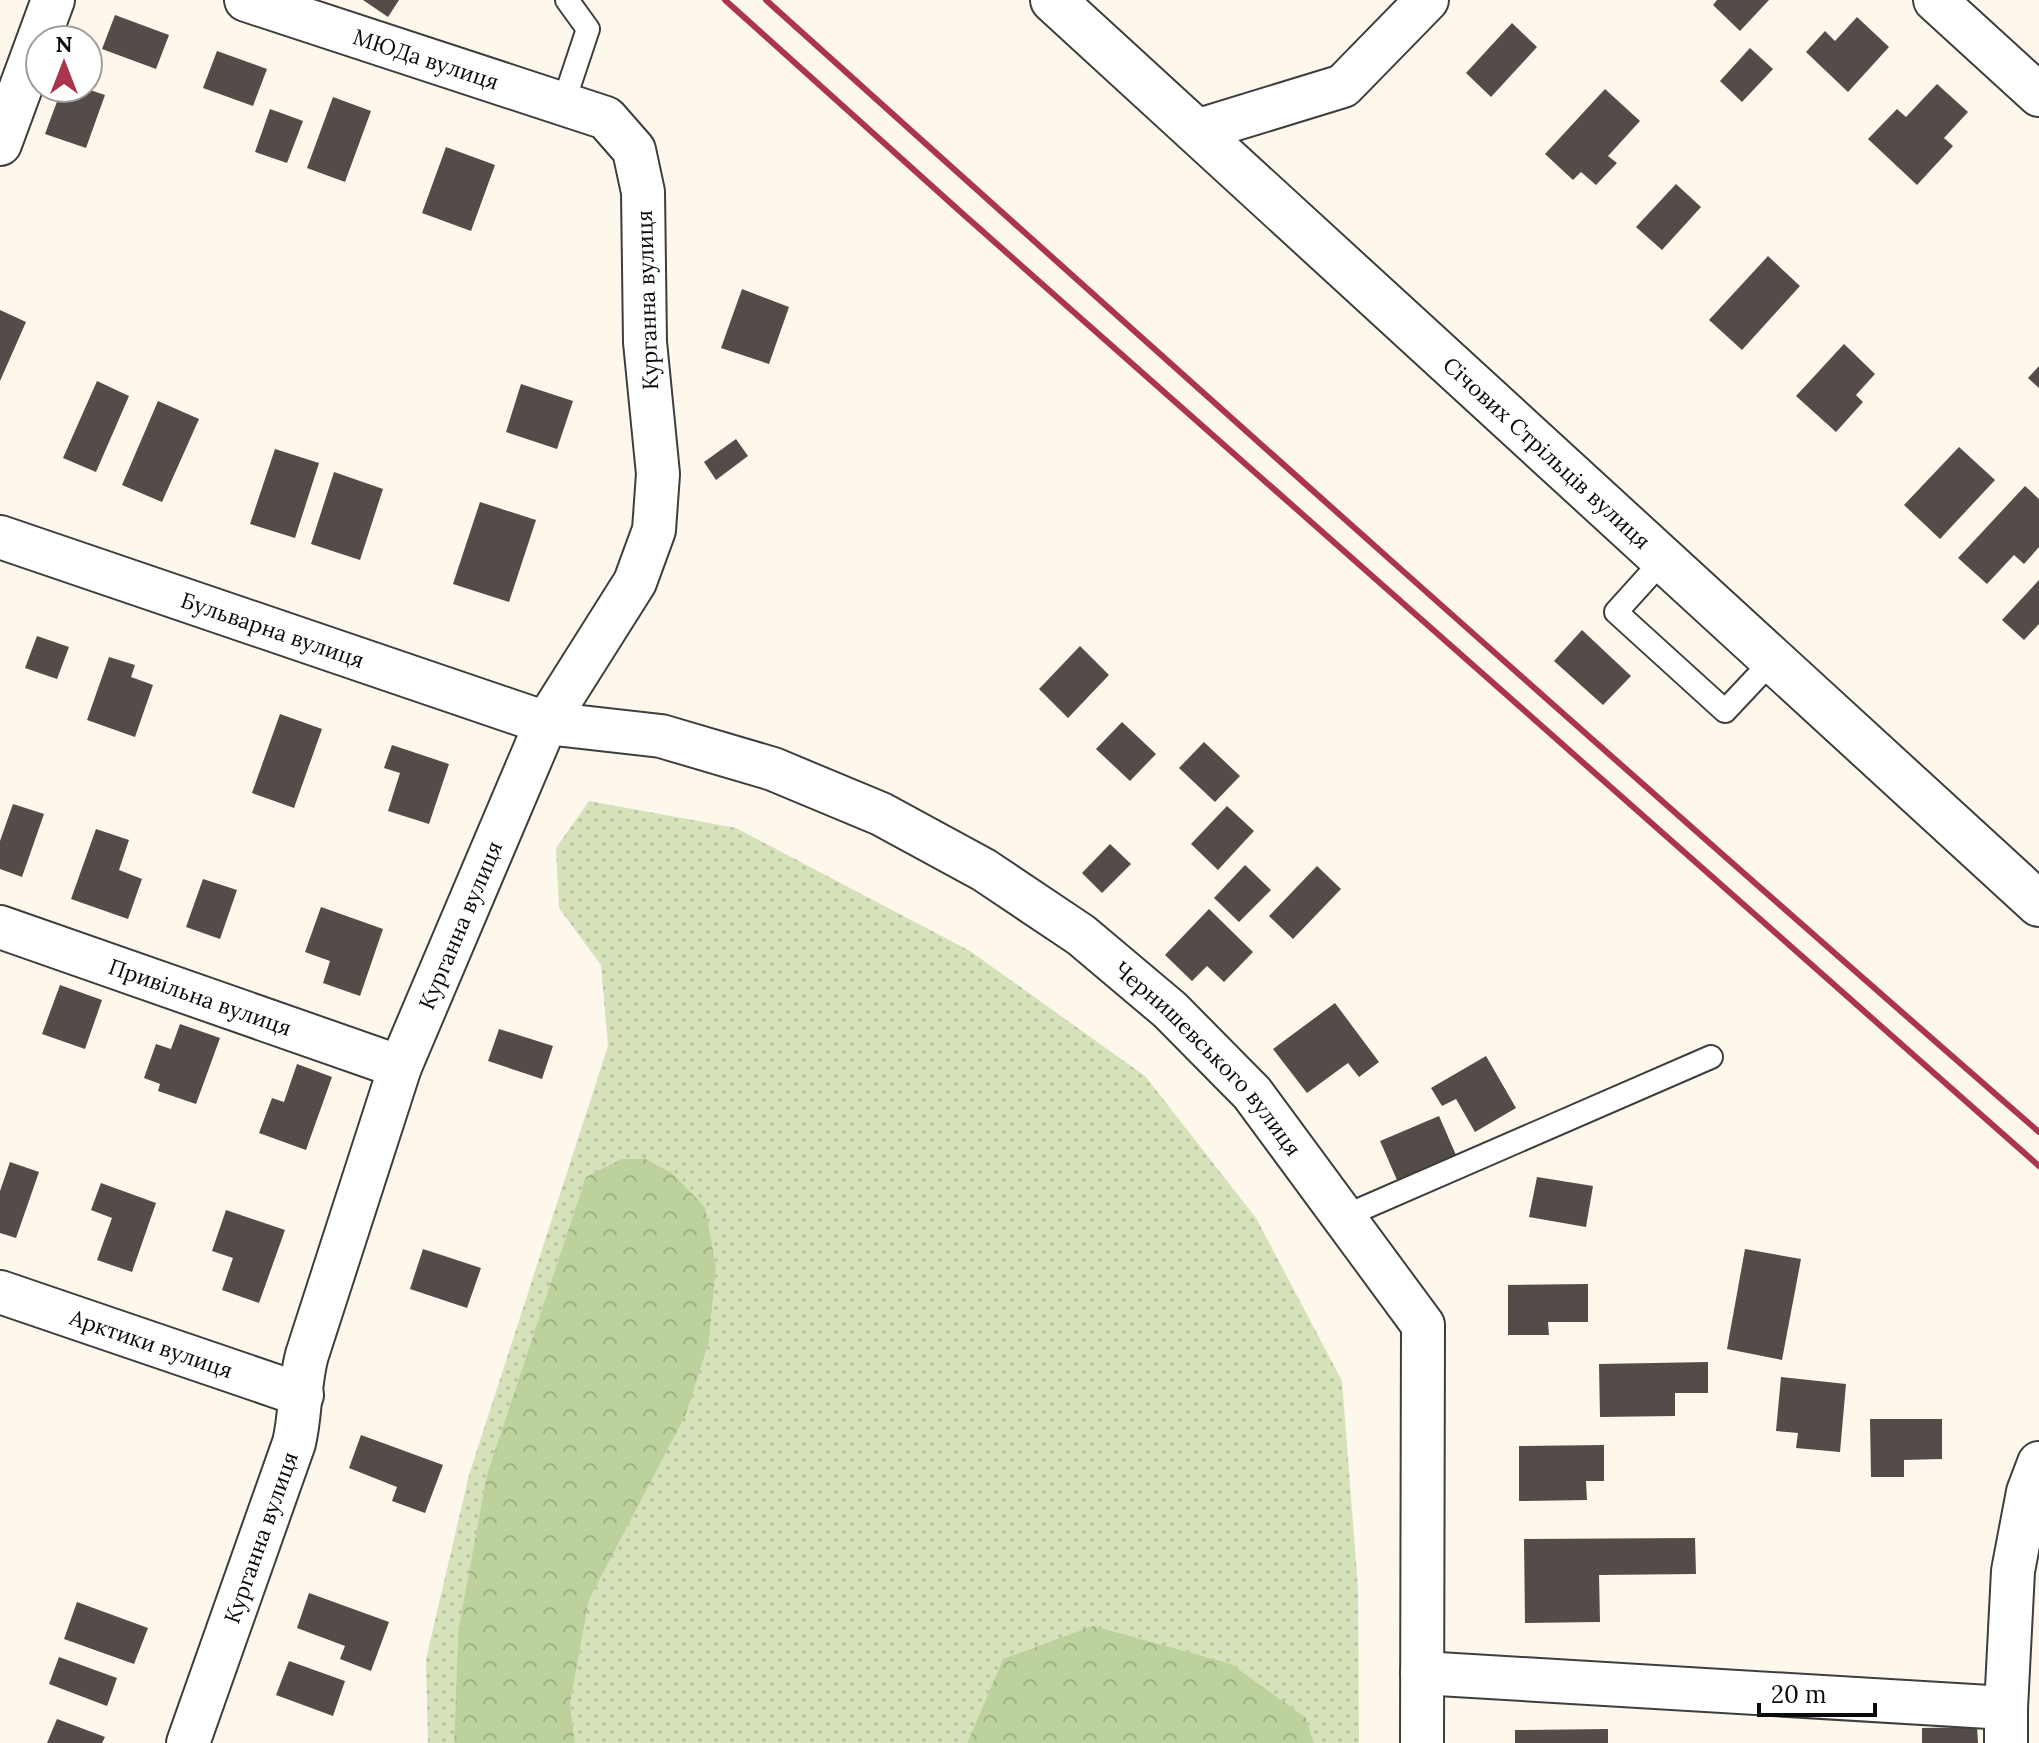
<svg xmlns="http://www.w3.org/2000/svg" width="2039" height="1743" font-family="Lora,serif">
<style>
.green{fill:url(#green-dots)}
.forest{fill:url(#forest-crowns)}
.building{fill:#534c49}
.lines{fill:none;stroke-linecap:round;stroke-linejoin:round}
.service-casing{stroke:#3e3e3e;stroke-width:26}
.minor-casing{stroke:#3e3e3e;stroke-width:46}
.tertiary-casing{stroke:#3e3e3e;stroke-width:48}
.service{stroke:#fff;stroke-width:22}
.minor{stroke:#fff;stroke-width:42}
.tertiary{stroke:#fff;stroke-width:44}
.rail{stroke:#aa354c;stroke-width:6}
.labels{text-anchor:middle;stroke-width:8;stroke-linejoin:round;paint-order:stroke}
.street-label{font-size:22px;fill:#0b0b0b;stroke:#fff}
</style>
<defs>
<pattern id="green-dots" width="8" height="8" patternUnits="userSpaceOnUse" patternTransform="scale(2)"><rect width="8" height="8" fill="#d5e2ba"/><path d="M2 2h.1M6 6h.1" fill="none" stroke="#b6c19f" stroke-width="1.8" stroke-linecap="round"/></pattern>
<pattern id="forest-crowns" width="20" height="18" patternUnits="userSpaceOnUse" patternTransform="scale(2)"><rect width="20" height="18" fill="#bcd19c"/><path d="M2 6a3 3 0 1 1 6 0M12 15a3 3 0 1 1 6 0" fill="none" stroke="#a0b285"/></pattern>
</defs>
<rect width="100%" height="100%" fill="#fdf7ec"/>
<!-- green -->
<path class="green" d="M 589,801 L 736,828 L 970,951 L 1145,1076 L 1256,1218 L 1342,1381 L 1358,1588 L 1359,1743 L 1314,1743 L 1306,1718 L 1003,1659 L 967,1743 L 575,1743 L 570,1704 L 589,1600 L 686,1413 L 709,1342 L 716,1266 L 704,1206 L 672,1173 L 646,1159 L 458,1633 L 454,1743 L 428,1743 L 426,1659 L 469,1475 L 608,1046 L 601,965 L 559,908 L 556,848 Z"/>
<!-- forest -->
<g class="forest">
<path d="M 622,1159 L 646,1159 L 672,1173 L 705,1207 L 716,1266 L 709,1342 L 686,1414 L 589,1600 L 570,1704 L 575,1743 L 454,1743 L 458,1633 L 487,1475 L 586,1177 Z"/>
<path d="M 1093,1626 L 1231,1664 L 1306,1718 L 1314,1743 L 967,1743 L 1003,1659 Z"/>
</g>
<!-- building -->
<g class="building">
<path d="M 363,0 L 399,0 L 388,17 Z"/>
<path d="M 1717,0 L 1769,0 L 1740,31 L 1713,5 Z"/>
<path d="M 115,15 L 169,35 L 156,69 L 102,49 Z"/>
<path d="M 1857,17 L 1889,47 L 1848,92 L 1806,52 L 1825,31 L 1835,41 Z"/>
<path d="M 1512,23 L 1537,47 L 1491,97 L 1466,73 Z"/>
<path d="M 1750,48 L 1773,69 L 1742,102 L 1720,81 Z"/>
<path d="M 217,51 L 267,69 L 253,106 L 203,88 Z"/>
<path d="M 1937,84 L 1968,112 L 1944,138 L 1953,146 L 1917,185 L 1868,139 L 1897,109 L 1906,117 Z"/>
<path d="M 62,88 L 84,88 L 105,95 L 86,148 L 45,134 Z"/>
<path d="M 1605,89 L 1640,121 L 1608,156 L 1617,163 L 1596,185 L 1581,172 L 1573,180 L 1545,154 Z"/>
<path d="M 333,97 L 371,111 L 345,182 L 307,168 Z"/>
<path d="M 270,109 L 303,121 L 287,163 L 255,152 Z"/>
<path d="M 446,147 L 495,165 L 471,231 L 422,213 Z"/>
<path d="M 1676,184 L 1701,207 L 1662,250 L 1636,227 Z"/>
<path d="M 1768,256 L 1800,286 L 1742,350 L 1709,320 Z"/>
<path d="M 742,289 L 789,307 L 769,364 L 721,348 Z"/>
<path d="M 0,310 L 26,322 L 0,381 Z"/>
<path d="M 1844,344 L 1875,374 L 1856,395 L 1863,402 L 1836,432 L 1796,396 Z"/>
<path d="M 2039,366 L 2039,388 L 2028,378 Z"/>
<path d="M 97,381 L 129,396 L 96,472 L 63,458 Z"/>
<path d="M 521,384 L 573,401 L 557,449 L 506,432 Z"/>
<path d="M 158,401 L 199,419 L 162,502 L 122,485 Z"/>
<path d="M 736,439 L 748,456 L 716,480 L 704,462 Z"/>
<path d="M 1959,447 L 1995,480 L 1940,539 L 1904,505 Z"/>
<path d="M 275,449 L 319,463 L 295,538 L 250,524 Z"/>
<path d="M 334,472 L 383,489 L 360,560 L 311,544 Z"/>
<path d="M 2025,486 L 2039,499 L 2039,547 L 2024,564 L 2014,555 L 1987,584 L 1958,558 Z"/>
<path d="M 480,502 L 536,520 L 509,602 L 453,584 Z"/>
<path d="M 2039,580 L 2039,624 L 2024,640 L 2002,620 Z"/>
<path d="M 1582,630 L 1631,676 L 1603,705 L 1554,661 Z"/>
<path d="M 37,636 L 69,647 L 57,679 L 25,668 Z"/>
<path d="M 1080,646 L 1109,675 L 1068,718 L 1039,689 Z"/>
<path d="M 109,657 L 135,665 L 131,677 L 153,685 L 135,737 L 87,720 Z"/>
<path d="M 280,714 L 322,729 L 294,808 L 252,793 Z"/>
<path d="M 1122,722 L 1156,754 L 1130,781 L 1096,749 Z"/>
<path d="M 1204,742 L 1240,776 L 1215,802 L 1179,768 Z"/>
<path d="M 392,745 L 449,764 L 429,824 L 388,811 L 400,773 L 384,768 Z"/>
<path d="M 13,804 L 44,814 L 22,877 L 0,869 L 0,841 Z"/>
<path d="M 1227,806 L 1254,831 L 1218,870 L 1191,844 Z"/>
<path d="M 96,829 L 129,840 L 119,870 L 142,879 L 128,919 L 71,899 Z"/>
<path d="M 1110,844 L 1131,864 L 1102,893 L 1082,873 Z"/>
<path d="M 1245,865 L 1271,890 L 1239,922 L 1214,898 Z"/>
<path d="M 1317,866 L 1341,889 L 1293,939 L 1269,916 Z"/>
<path d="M 203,879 L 237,890 L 220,939 L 186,927 Z"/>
<path d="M 321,907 L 383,929 L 360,996 L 323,983 L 330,961 L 305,952 Z"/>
<path d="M 1209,909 L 1253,952 L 1224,982 L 1207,966 L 1192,981 L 1165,955 Z"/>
<path d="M 60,985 L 102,1000 L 85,1049 L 42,1034 Z"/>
<path d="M 1335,1003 L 1379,1062 L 1359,1077 L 1348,1063 L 1307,1093 L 1273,1049 Z"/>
<path d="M 180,1024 L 220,1038 L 196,1104 L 158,1091 L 160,1084 L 144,1078 L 156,1044 L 171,1049 Z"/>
<path d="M 499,1029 L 553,1046 L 542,1079 L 488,1061 Z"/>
<path d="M 1486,1056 L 1516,1108 L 1475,1132 L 1456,1099 L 1442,1106 L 1431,1088 Z"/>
<path d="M 297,1064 L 332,1077 L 306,1150 L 259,1133 L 272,1098 L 284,1102 Z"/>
<path d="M 1439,1116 L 1456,1155 L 1397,1180 L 1380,1141 Z"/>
<path d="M 10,1162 L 39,1172 L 16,1238 L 0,1233 L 0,1191 Z"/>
<path d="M 1537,1177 L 1593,1186 L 1586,1227 L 1529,1217 Z"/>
<path d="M 101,1183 L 156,1203 L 132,1272 L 97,1260 L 112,1218 L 91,1210 Z"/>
<path d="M 226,1210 L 285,1230 L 259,1303 L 222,1290 L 233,1258 L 212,1251 Z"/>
<path d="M 423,1249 L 481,1268 L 467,1308 L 410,1289 Z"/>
<path d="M 1745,1249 L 1801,1259 L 1782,1360 L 1727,1349 Z"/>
<path d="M 1588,1284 L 1588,1322 L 1548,1322 L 1549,1335 L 1508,1335 L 1508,1285 Z"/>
<path d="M 1708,1362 L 1708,1393 L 1675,1393 L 1675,1416 L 1600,1417 L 1599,1364 Z"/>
<path d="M 1781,1377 L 1846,1384 L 1840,1452 L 1796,1448 L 1798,1433 L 1776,1431 Z"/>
<path d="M 1870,1419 L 1942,1419 L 1942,1459 L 1904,1460 L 1904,1477 L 1871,1477 Z"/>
<path d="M 361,1435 L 443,1465 L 425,1513 L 392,1501 L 397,1487 L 349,1468 Z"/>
<path d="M 1604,1445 L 1604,1481 L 1586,1481 L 1587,1500 L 1519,1501 L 1519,1446 Z"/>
<path d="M 1695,1538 L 1696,1574 L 1599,1575 L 1600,1622 L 1525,1623 L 1524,1539 Z"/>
<path d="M 309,1593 L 389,1622 L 371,1671 L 340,1659 L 345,1646 L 297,1628 Z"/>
<path d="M 77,1602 L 148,1628 L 134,1664 L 64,1639 Z"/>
<path d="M 59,1657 L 117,1678 L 107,1706 L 49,1684 Z"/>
<path d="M 289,1661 L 345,1681 L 333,1716 L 276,1695 Z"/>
<path d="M 57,1719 L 105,1737 L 102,1743 L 47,1743 Z"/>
<path d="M 1977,1727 L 1978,1743 L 1922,1743 L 1922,1728 Z"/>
<path d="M 1608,1729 L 1608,1743 L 1515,1743 L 1515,1730 Z"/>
</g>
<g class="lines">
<!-- service casing -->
<g class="service-casing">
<g id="service">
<path d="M 563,104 L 588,29 L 567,0"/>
<path d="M 1663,560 L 1616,612 L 1725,711 L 1773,660"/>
<path d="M 1343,1217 L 1711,1057"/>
</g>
</g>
<!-- minor casing -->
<g class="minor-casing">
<g id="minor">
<path d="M 1935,0 L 2039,95"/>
<path d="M 1196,131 L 1343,86 L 1427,0"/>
<path d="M 0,144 L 53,0"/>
<path id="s1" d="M 0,537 L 546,723 L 661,736 L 773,769 L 881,814 L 984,870 L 1081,935 L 1170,1010 L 1252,1093 L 1423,1325 L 1422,1743"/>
<path id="s2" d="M 0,927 L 400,1067"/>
<path id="s3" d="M 0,1292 L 302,1395"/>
<path d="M 1422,1673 L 2006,1708"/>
<path id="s4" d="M 188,1743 L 294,1443 C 301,1414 299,1384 307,1355 L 400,1067 L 546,723 L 635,582 L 654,530 L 658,474 L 645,342 L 643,192 L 634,150 L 606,118 L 246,0"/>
<path d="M 2006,1743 L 2006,1708 L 2013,1571 L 2028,1492 L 2039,1463"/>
</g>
</g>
<!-- tertiary casing -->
<g class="tertiary-casing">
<g id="tertiary">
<path id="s5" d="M 1053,0 L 2039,904"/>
</g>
</g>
<!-- service -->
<use href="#service" class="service"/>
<!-- minor -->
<use href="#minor" class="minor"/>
<!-- tertiary -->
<use href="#tertiary" class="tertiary"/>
<!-- rail -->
<g class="rail">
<path d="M 725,0 L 963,214 L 2039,1166"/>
<path d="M 766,0 C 1188,380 1611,759 2039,1132"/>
</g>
</g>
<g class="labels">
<!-- street labels -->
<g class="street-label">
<text transform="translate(426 59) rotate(18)" y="8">МЮДа вулиця</text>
<text transform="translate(647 300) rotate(-92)" y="8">Курганна вулиця</text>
<text dy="8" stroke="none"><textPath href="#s5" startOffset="670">Січових Стрільців вулиця</textPath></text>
<text dy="8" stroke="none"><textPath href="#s1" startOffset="288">Бульварна вулиця</textPath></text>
<text dy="8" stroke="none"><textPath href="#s4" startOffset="864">Курганна вулиця</textPath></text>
<text dy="8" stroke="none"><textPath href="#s2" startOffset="212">Привільна вулиця</textPath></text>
<text dy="8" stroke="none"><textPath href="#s1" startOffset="1338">Чернишевського вулиця</textPath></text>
<text dy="8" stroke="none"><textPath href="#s3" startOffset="160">Арктики вулиця</textPath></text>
<text dy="8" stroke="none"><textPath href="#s4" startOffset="218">Курганна вулиця</textPath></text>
</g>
</g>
<!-- north arrow -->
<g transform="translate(64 64)"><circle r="38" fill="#ffffff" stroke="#9d9d9d" stroke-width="2"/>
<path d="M0-6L14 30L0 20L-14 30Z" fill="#aa354c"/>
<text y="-12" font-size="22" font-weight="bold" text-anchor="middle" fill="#0b0b0b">N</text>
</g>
<!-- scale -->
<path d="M1759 1703v12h116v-12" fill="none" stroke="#0b0b0b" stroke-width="4"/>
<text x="1771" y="1703" font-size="24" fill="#0b0b0b" stroke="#ffffff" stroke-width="6" paint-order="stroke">20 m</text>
</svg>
